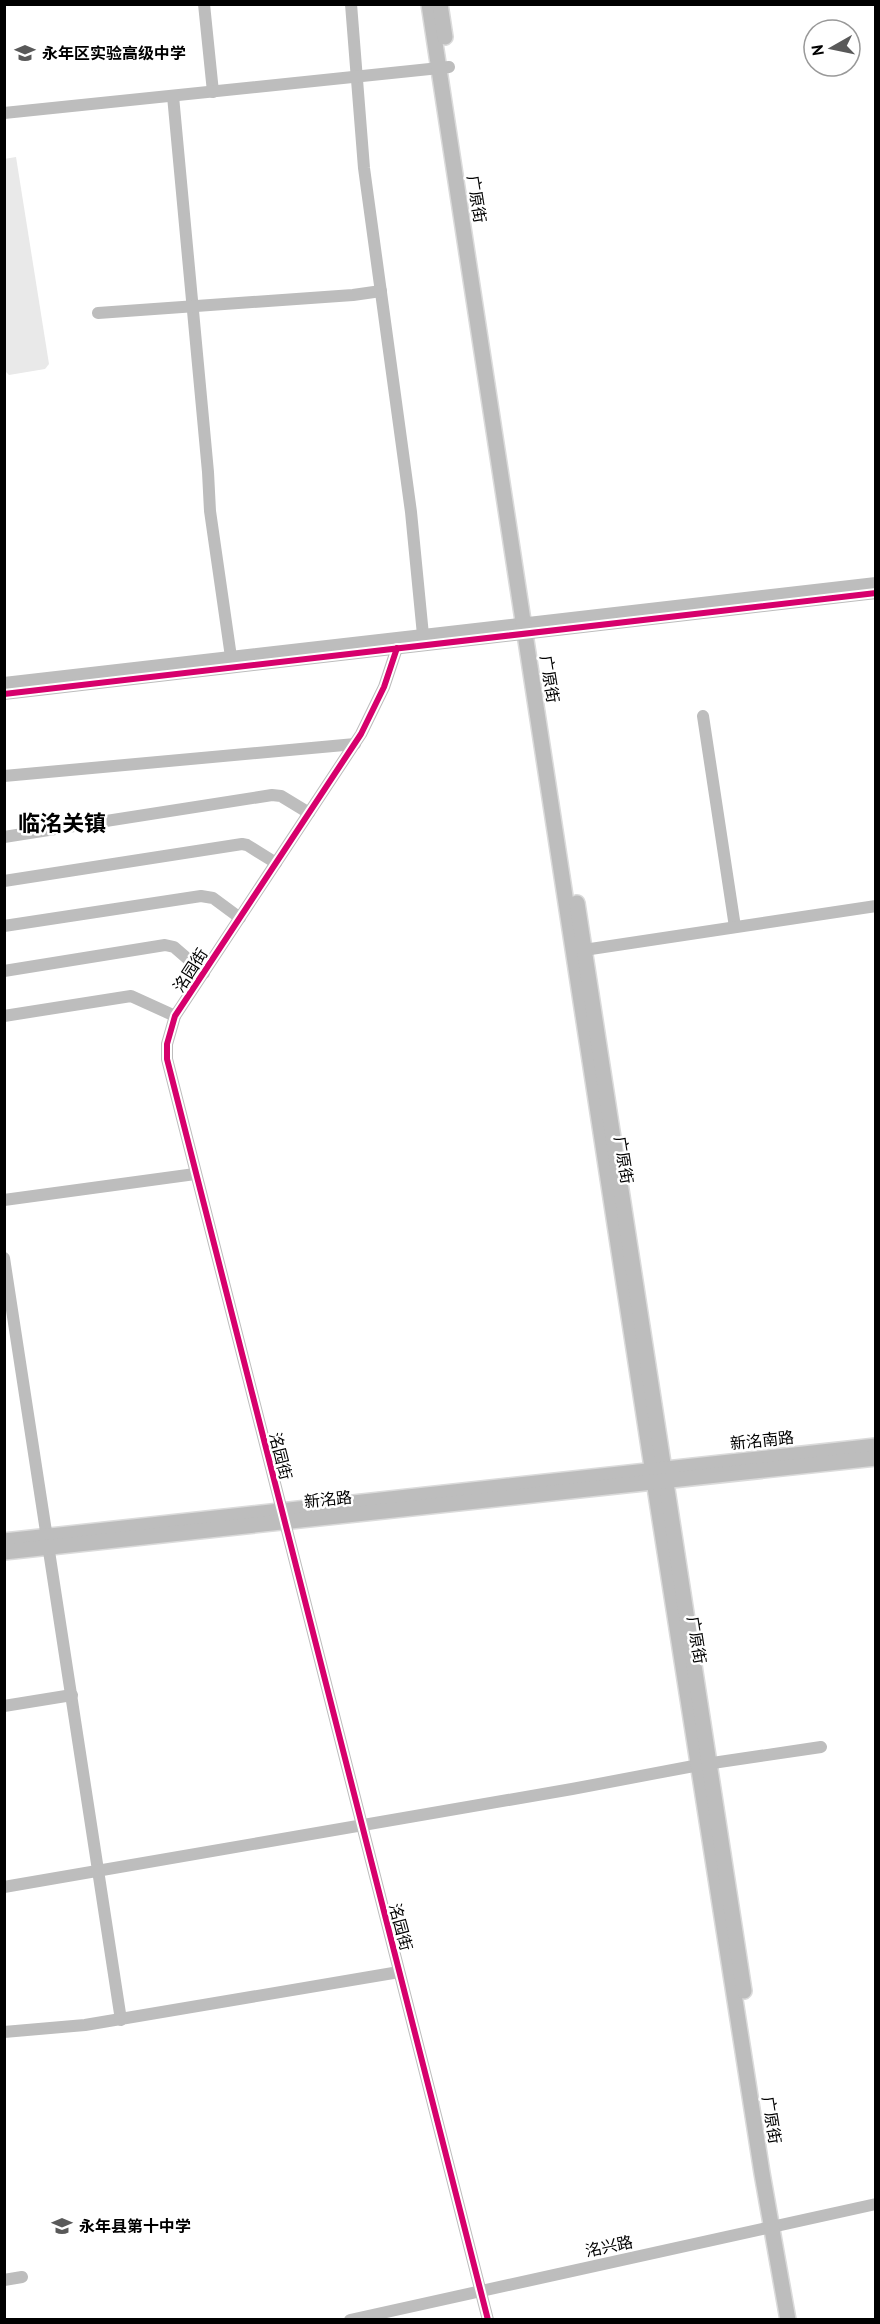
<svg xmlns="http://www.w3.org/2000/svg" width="880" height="2324" font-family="'PT Sans','Noto Sans SC',sans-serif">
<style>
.green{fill:#e9e9e9}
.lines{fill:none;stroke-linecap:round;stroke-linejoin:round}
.major-casing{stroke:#dbdbdb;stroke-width:18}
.minor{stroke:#bdbdbd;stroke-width:12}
.major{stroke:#bdbdbd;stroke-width:15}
.cycleway-casing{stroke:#fff;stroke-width:10}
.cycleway{stroke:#d6006c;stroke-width:6}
.labels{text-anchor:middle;stroke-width:5;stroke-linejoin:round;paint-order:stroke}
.poi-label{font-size:16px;font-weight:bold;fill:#000;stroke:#fff;text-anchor:start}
.street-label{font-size:16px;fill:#000;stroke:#fff}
.district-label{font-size:22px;font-weight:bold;fill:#000;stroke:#fff}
</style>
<rect width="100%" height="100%" fill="#fff"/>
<!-- green -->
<path class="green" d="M 16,157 L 49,364 L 45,369 L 9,375 L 4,370 L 4,159 Z"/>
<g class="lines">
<!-- major casing -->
<g class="major-casing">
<g id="major">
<path d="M 429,4 L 659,1513 L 762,2173 L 788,2320"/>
<path d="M 440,4 L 445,37"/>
<path d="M 577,903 L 744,1991"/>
<path d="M 4,1541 L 876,1446"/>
<path d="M 4,1552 L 876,1458"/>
</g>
</g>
<!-- minor -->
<g class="minor">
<path d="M 204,4 L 213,92"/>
<path d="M 351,4 L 364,168 L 411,512 L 423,635"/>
<path d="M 173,96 L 208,472 L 210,511 L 231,657"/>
<path d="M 4,113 L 449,67"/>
<path d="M 98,313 L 353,295 L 381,291"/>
<path d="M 397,648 L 384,687 L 361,734 L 175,1016 L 167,1044 L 167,1059 L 488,2320"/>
<path d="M 4,683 L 876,583"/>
<path d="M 4,694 L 876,593"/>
<path d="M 703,716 L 735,927"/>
<path d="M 4,776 L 355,744"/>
<path d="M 4,837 L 272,795 L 281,796 L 309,813"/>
<path d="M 4,881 L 242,844 L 247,845 L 276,863"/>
<path d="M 4,926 L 201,896 L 213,898 L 240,918"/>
<path d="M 584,950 L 876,906"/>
<path d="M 4,971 L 165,945 L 174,947 L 204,973"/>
<path d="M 4,1016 L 131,996 L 175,1016"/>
<path d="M 4,1200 L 195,1174"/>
<path d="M 4,1258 L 121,2020"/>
<path d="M 4,1706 L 72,1695"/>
<path d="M 4,1887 L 572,1789 L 699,1765 L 821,1747"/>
<path d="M 4,2032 L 85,2025 L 399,1972"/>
<path d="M 4,2280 L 22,2277"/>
<path d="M 350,2320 L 876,2204"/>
</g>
<!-- major -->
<use href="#major" class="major"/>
<!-- cycleway casing -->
<g class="cycleway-casing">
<g id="cycleway">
<path d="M 397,648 L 384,687 L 361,734 L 175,1016 L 167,1044 L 167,1059 L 488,2320"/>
<path d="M 4,694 L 876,593"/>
</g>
</g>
<!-- cycleway -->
<use href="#cycleway" class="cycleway"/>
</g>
<!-- icons -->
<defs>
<g id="school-bare" transform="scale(1.62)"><path d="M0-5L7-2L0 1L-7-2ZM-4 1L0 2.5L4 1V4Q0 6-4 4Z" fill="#595959" stroke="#fff" stroke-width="2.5" paint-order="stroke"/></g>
</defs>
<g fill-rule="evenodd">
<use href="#school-bare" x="25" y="53"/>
<use href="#school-bare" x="62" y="2226"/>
</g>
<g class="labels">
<!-- poi labels -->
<g class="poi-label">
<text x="42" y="59">永年区实验高级中学</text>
<text x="79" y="2232">永年县第十中学</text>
</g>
<!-- street labels -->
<g class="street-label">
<text transform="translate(477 199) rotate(81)" y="6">广原街</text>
<text transform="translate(550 679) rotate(81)" y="6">广原街</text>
<text transform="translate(190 970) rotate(-57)" y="6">洺园街</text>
<text transform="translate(624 1160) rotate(81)" y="6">广原街</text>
<text transform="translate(762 1440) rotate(-6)" y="6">新洺南路</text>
<text transform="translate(281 1456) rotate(76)" y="6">洺园街</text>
<text transform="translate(328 1499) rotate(-6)" y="6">新洺路</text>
<text transform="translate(697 1640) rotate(81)" y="6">广原街</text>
<text transform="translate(401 1927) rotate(75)" y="6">洺园街</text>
<text transform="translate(772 2120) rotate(81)" y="6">广原街</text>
<text transform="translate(609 2246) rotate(-12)" y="6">洺兴路</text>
</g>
<!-- district labels -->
<g class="district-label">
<text x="62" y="831">临洺关镇</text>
</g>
</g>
<!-- border -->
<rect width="880" height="2324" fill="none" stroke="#000000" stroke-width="12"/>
<!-- north arrow -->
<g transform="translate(832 48) rotate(261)"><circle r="28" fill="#ffffff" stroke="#999999" stroke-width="1.5"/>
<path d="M0-4.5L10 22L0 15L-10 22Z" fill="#595959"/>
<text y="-9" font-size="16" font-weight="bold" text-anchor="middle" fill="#000000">N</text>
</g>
</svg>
